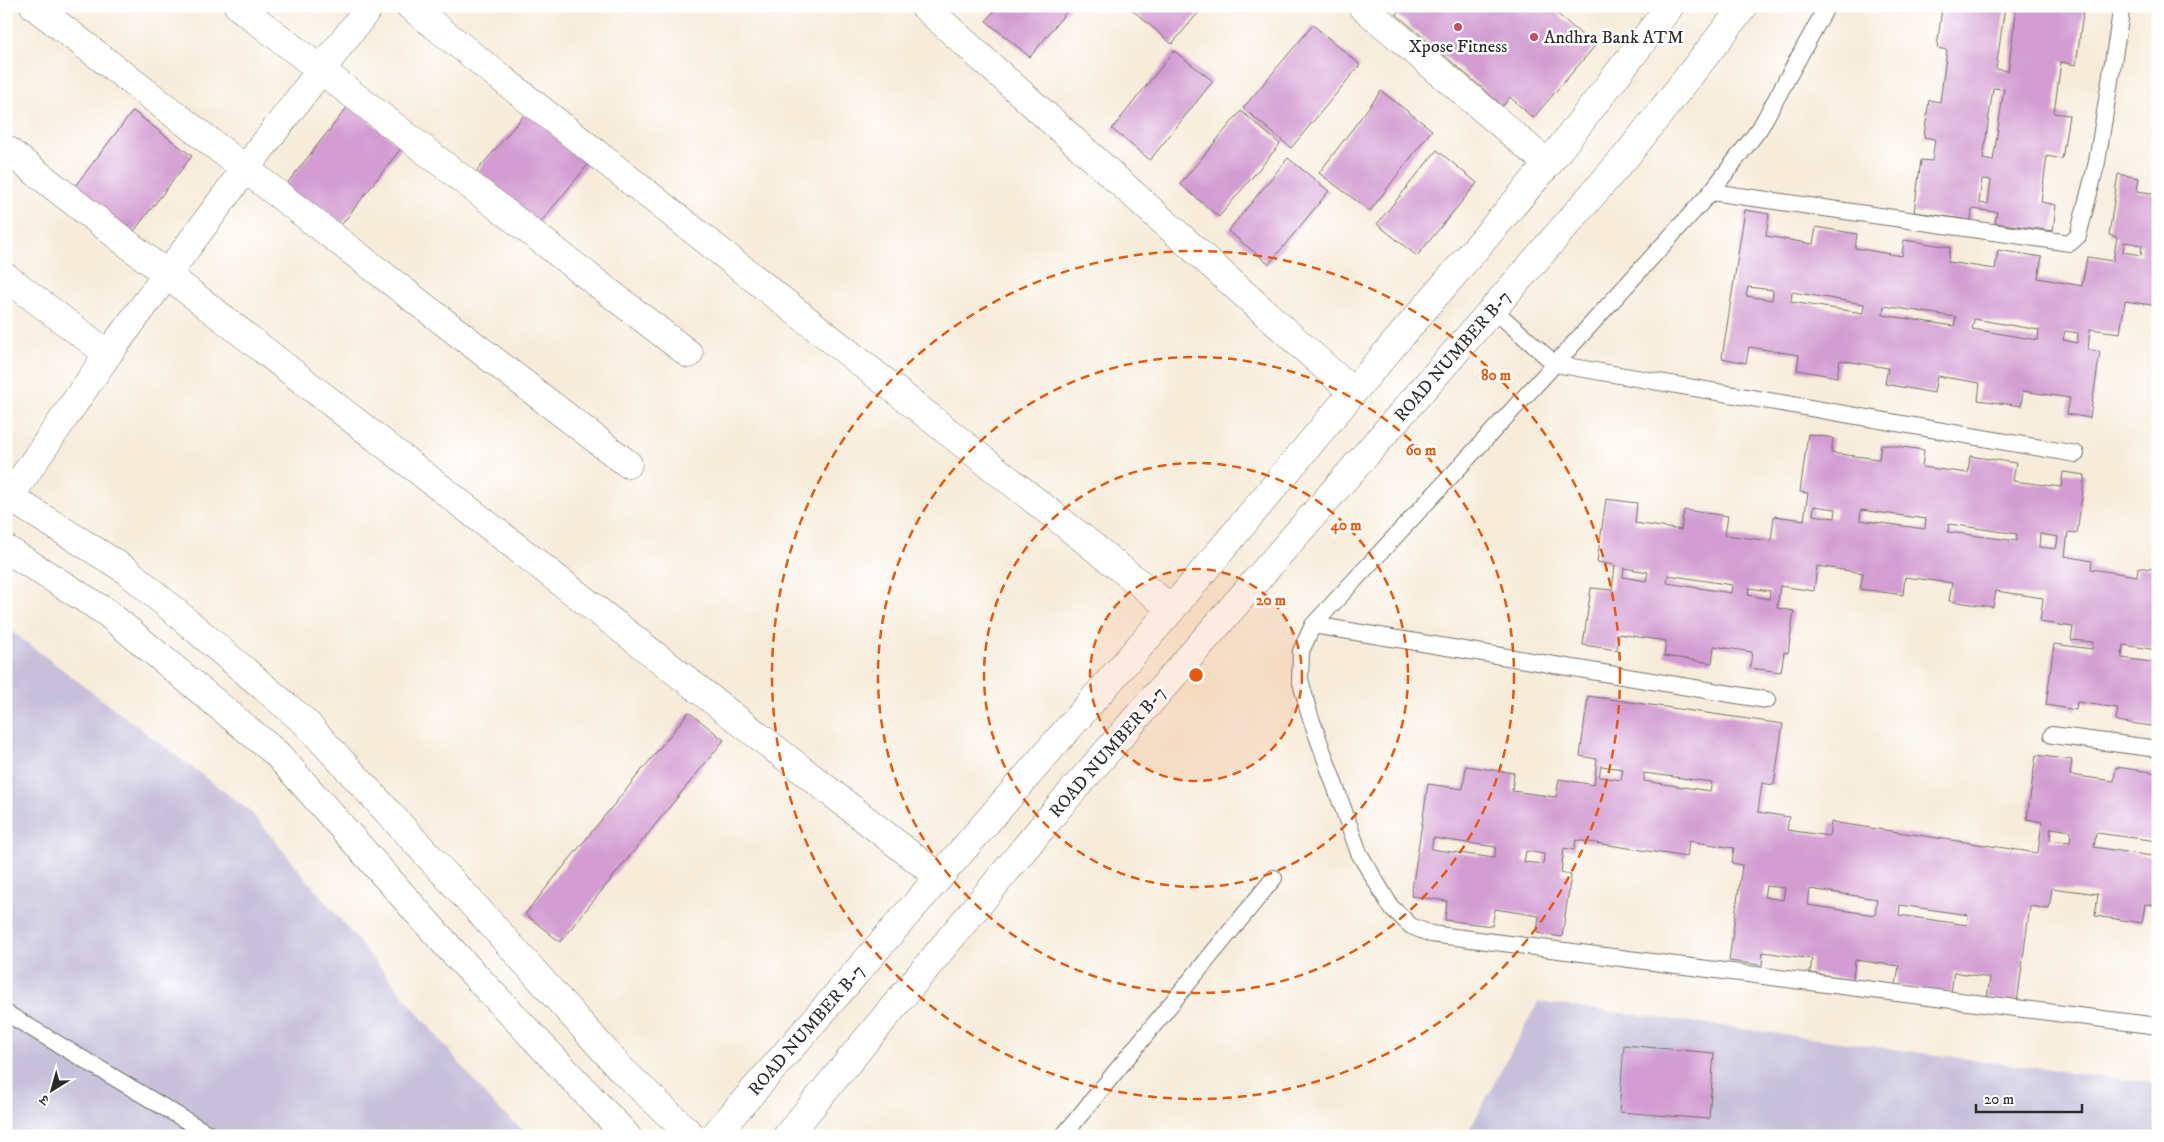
<svg xmlns="http://www.w3.org/2000/svg" width="2164" height="1142" font-family="'IM FELL DW Pica','Noto Serif Devanagari',serif">
<style>
.industrial{fill:#c6c0da}
.building{fill:#d39cd2;fill-rule:evenodd}
.lines{fill:none;stroke-linecap:round;stroke-linejoin:round}
.service-casing{stroke:#726f68;stroke-width:18}
.minor-casing{stroke:#726f68;stroke-width:29}
.tertiary-casing{stroke:#726f68;stroke-width:29}
.secondary-casing{stroke:#726f68;stroke-width:29}
.service{stroke:#fff;stroke-width:16}
.minor{stroke:#fff;stroke-width:28}
.tertiary{stroke:#fff;stroke-width:28}
.secondary{stroke:#fff;stroke-width:28}
.ring{fill:none;stroke:#e8590c;stroke-width:2.5;stroke-dasharray:9 6}
.poi-dot{fill:#d1495b;stroke:#fff;stroke-width:2}
.labels{text-anchor:middle;stroke-width:5;stroke-linejoin:round;paint-order:stroke}
.poi-label{font-size:18px;fill:#2b2b2b;stroke:#fff;text-anchor:start}
.street-label{font-size:18px;fill:#2b2b2b;stroke:#fff}
.centre{fill:#e8590c;stroke:#fff;stroke-width:2.5}
.ring-label{font-size:15px;text-anchor:middle;font-weight:bold;fill:#e8590c;stroke:#fff;stroke-width:5;stroke-linejoin:round;paint-order:stroke}
</style>
<rect width="100%" height="100%" fill="#fff"/>
<filter id="ink" filterUnits="userSpaceOnUse"><feTurbulence type="fractalNoise" baseFrequency=".02" numOctaves="2"/><feDisplacementMap in="SourceGraphic" scale="10" xChannelSelector="R" yChannelSelector="G"/><feConvolveMatrix kernelMatrix="1 2 1 2 8 2 1 2 1" color-interpolation-filters="sRGB"/></filter>
<filter id="wash" filterUnits="userSpaceOnUse"><feTurbulence type="fractalNoise" baseFrequency=".0096" numOctaves="4" result="noise"/><feDisplacementMap in="SourceGraphic" scale="20" xChannelSelector="R" yChannelSelector="G"/><feGaussianBlur stdDeviation="1.12" result="paint"/><feColorMatrix in="noise" values="0 0 0 0 0 0 0 0 0 0 0 0 0 0 0 0 0 1.4 0 .05"/><feComposite in="paint" operator="in"/></filter>
<g filter="url(#wash)">
<rect width="100%" height="100%" fill="#f7ecda"/>
<!-- industrial -->
<g class="industrial">
<path d="M 6,627 L 251,812 L 495,1106 L 530,1136 L 6,1136 Z"/>
<path d="M 1538,1002 L 2158,1084 L 2158,1136 L 1466,1136 Z"/>
</g>
<g id="blocks">
<!-- building -->
<g class="building">
<path d="M 998,6 L 1071,6 L 1030,57 L 986,21 Z"/>
<path d="M 1132,6 L 1204,6 L 1172,44 L 1130,8 Z"/>
<path d="M 1396,6 L 1548,6 L 1595,46 L 1533,118 L 1510,97 L 1503,106 L 1396,14 L 1400,10 Z"/>
<path d="M 1955,6 L 2005,6 L 1996,69 L 2008,71 L 2017,6 L 2084,6 L 2076,65 L 2061,62 L 2054,113 L 2069,115 L 2062,159 L 2047,156 L 2041,202 L 2056,205 L 2053,231 L 1995,223 L 1997,212 L 1972,209 L 1971,220 L 1914,212 L 1921,160 L 1932,161 L 1935,139 L 1924,137 L 1929,100 L 1940,102 L 1947,50 L 1937,48 L 1942,7 L 1955,9 ZM 1993,88 L 2004,89 L 1993,161 L 1983,159 ZM 1982,179 L 1991,180 L 1988,204 L 1979,203 Z"/>
<path d="M 1313,25 L 1360,65 L 1291,148 L 1243,108 Z"/>
<path d="M 1174,51 L 1213,81 L 1150,160 L 1112,129 Z"/>
<path d="M 1381,91 L 1432,130 L 1370,211 L 1319,173 Z"/>
<path d="M 349,105 L 402,147 L 335,233 L 281,191 Z"/>
<path d="M 529,109 L 591,161 L 535,229 L 472,177 Z"/>
<path d="M 133,111 L 192,156 L 127,240 L 68,195 Z"/>
<path d="M 1241,111 L 1280,144 L 1219,217 L 1180,184 Z"/>
<path d="M 1437,150 L 1477,183 L 1417,256 L 1377,224 Z"/>
<path d="M 1288,158 L 1329,191 L 1269,264 L 1228,231 Z"/>
<path d="M 2118,174 L 2139,178 L 2137,191 L 2158,194 L 2158,306 L 2125,301 L 2120,333 L 2090,329 L 2088,350 L 2100,352 L 2090,418 L 2067,414 L 2070,398 L 2023,391 L 2021,406 L 1978,400 L 1980,383 L 1937,376 L 1934,393 L 1885,384 L 1888,368 L 1840,360 L 1837,377 L 1797,370 L 1799,355 L 1749,347 L 1746,363 L 1722,358 L 1745,210 L 1769,214 L 1766,236 L 1813,244 L 1816,227 L 1857,234 L 1855,248 L 1902,256 L 1904,240 L 1950,247 L 1948,262 L 1995,269 L 1998,250 L 2042,257 L 2038,278 L 2082,286 L 2087,257 L 2113,261 L 2117,237 L 2109,235 ZM 2124,242 L 2142,245 L 2141,255 L 2123,252 ZM 1748,287 L 1773,290 L 1772,300 L 1746,296 ZM 1792,292 L 1864,304 L 1863,313 L 1791,302 ZM 1884,306 L 1956,317 L 1954,326 L 1883,315 ZM 1974,319 L 2039,330 L 2038,340 L 1972,329 ZM 2065,331 L 2078,333 L 2077,343 L 2063,340 Z"/>
<path d="M 1808,434 L 1833,438 L 1831,453 L 1879,459 L 1881,444 L 1924,450 L 1922,467 L 1968,473 L 1970,456 L 2016,463 L 2013,481 L 2061,487 L 2063,472 L 2085,475 L 2077,533 L 2068,532 L 2065,556 L 2092,561 L 2091,569 L 2137,576 L 2138,567 L 2158,570 L 2158,650 L 2123,645 L 2122,658 L 2158,663 L 2158,727 L 2116,721 L 2118,708 L 2077,702 L 2076,710 L 2046,705 L 2054,644 L 2092,649 L 2093,642 L 2071,640 L 2073,627 L 2040,622 L 2043,598 L 1996,591 L 1993,607 L 1949,601 L 1952,583 L 1905,577 L 1903,595 L 1860,589 L 1863,573 L 1817,566 L 1814,591 L 1780,586 L 1777,608 L 1794,611 L 1788,653 L 1784,652 L 1781,672 L 1750,668 L 1752,652 L 1714,646 L 1712,663 L 1664,656 L 1666,641 L 1619,634 L 1617,650 L 1583,645 L 1591,588 L 1612,590 L 1615,565 L 1597,562 L 1606,499 L 1637,503 L 1635,523 L 1681,530 L 1684,510 L 1728,516 L 1725,535 L 1771,541 L 1774,516 L 1804,520 L 1808,493 L 1800,492 ZM 1814,506 L 1836,509 L 1835,518 L 1813,515 ZM 1861,510 L 1926,519 L 1925,529 L 1860,520 ZM 1949,524 L 2017,534 L 2017,541 L 1948,532 ZM 2040,534 L 2058,537 L 2056,549 L 2039,547 ZM 1624,568 L 1648,572 L 1646,581 L 1623,577 ZM 1668,575 L 1732,585 L 1731,593 L 1667,583 ZM 1749,588 L 1770,591 L 1769,599 L 1748,595 Z"/>
<path d="M 1588,696 L 1783,724 L 1774,785 L 1762,783 L 1758,812 L 1789,817 L 1787,830 L 1829,836 L 1831,822 L 2038,853 L 2042,822 L 2027,819 L 2036,755 L 2072,760 L 2070,775 L 2114,781 L 2116,767 L 2158,773 L 2158,841 L 2096,833 L 2094,847 L 2158,857 L 2158,906 L 2145,904 L 2142,923 L 2095,916 L 2098,894 L 2052,888 L 2049,909 L 2030,906 L 2017,1003 L 1987,998 L 1990,978 L 1954,972 L 1951,993 L 1896,985 L 1899,966 L 1855,960 L 1853,979 L 1810,973 L 1812,959 L 1763,952 L 1762,965 L 1729,961 L 1742,865 L 1732,863 L 1734,848 L 1689,841 L 1687,857 L 1576,840 L 1574,850 L 1564,848 L 1561,873 L 1571,875 L 1562,937 L 1537,933 L 1539,916 L 1495,909 L 1492,926 L 1445,920 L 1447,901 L 1411,896 L 1428,784 L 1463,789 L 1466,766 L 1514,773 L 1512,791 L 1556,797 L 1559,779 L 1594,785 L 1597,759 L 1580,756 ZM 1601,766 L 1623,769 L 1621,780 L 1599,777 ZM 1644,773 L 1712,782 L 1710,791 L 1644,781 ZM 2051,828 L 2071,831 L 2070,842 L 2050,840 ZM 1433,838 L 1496,847 L 1494,858 L 1431,849 ZM 1526,851 L 1544,854 L 1543,864 L 1524,862 ZM 1766,886 L 1785,888 L 1783,900 L 1764,897 ZM 1810,889 L 1877,899 L 1875,915 L 1808,905 ZM 1900,905 L 1968,915 L 1967,925 L 1899,915 Z"/>
<path d="M 689,712 L 724,740 L 560,942 L 525,914 Z"/>
<path d="M 1624,1045 L 1714,1053 L 1709,1119 L 1619,1112 Z"/>
</g>
</g>
</g>
<g filter="url(#ink)">
<use href="#blocks" fill-opacity="0" stroke="#726f68" stroke-width="1"/>
<g class="lines">
<!-- service casing -->
<g class="service-casing">
<g id="service">
<path d="M 1827,6 L 1760,128 L 1711,192 L 1555,364 L 1313,625 L 1301,651 L 1300,679 L 1309,713 L 1359,853 L 1391,907 L 1411,926 L 1431,934 L 2158,1026"/>
<path d="M 1711,192 L 2070,243 L 2078,236 L 2097,162 L 2122,6"/>
<path d="M 1493,309 L 1555,364 L 2076,454"/>
<path d="M 1313,625 L 1767,700"/>
<path d="M 2052,735 L 2158,749"/>
<path d="M 6,1013 L 212,1136"/>
<path d="M 1063,1136 L 1274,878"/>
</g>
</g>
<!-- minor casing -->
<g class="minor-casing">
<g id="minor">
<path d="M 34,6 L 628,464"/>
<path d="M 238,6 L 689,354"/>
<path d="M 410,6 L 1172,609"/>
<path d="M 924,6 L 1353,392"/>
<path d="M 1362,6 L 1548,164"/>
<path d="M 6,149 L 938,876"/>
<path d="M 6,277 L 108,354"/>
<path d="M 6,502 L 108,354 L 246,168 L 370,6"/>
</g>
</g>
<!-- tertiary casing -->
<g class="tertiary-casing">
<g id="tertiary">
<path d="M 714,1136 L 1172,609 L 1353,392 L 1548,164 L 1670,6"/>
<path d="M 787,1136 L 1063,802 L 1627,155 L 1744,6"/>
</g>
</g>
<!-- secondary casing -->
<g class="secondary-casing">
<g id="secondary">
<path d="M 6,495 L 126,570 L 305,722 L 492,925 L 621,1069 L 692,1136"/>
<path d="M 6,549 L 106,612 L 277,754 L 452,951 L 627,1136"/>
</g>
</g>
<!-- service -->
<use href="#service" class="service"/>
<!-- minor -->
<use href="#minor" class="minor"/>
<!-- tertiary -->
<use href="#tertiary" class="tertiary"/>
<!-- secondary -->
<use href="#secondary" class="secondary"/>
</g>
</g>
<!-- distance rings -->
<circle cx="1196" cy="675" r="106" fill="#e8590c" fill-opacity=".12"/>
<g class="ring">
<circle cx="1196" cy="675" r="106"/>
<circle cx="1196" cy="675" r="212"/>
<circle cx="1196" cy="675" r="318"/>
<circle cx="1196" cy="675" r="424"/>
</g>
<!-- markers -->
<g class="poi-dot">
<circle cx="1458" cy="27" r="5"/>
<circle cx="1534" cy="37" r="5"/>
</g>
<g class="labels">
<!-- poi labels -->
<g class="poi-label">
<text x="1544" y="43">Andhra Bank ATM</text>
<text x="1458" y="52" text-anchor="middle">Xpose Fitness</text>
</g>
<!-- street labels -->
<g class="street-label">
<text transform="translate(1452 356) rotate(-49)" y="6">ROAD NUMBER B-7</text>
<text transform="translate(1107 752) rotate(-49)" y="6">ROAD NUMBER B-7</text>
<text transform="translate(806 1030) rotate(-49)" y="6">ROAD NUMBER B-7</text>
</g>
</g>
<circle cx="1196" cy="675" r="8" class="centre"/>
<g class="ring-label">
<text x="1496" y="380">80 m</text>
<text x="1421" y="455">60 m</text>
<text x="1346" y="530">40 m</text>
<text x="1271" y="605">20 m</text>
</g>
<!-- margin -->
<rect width="2164" height="1142" fill="none" stroke="#fff" stroke-width="25"/>
<!-- north arrow -->
<g transform="translate(52 1090) rotate(217)" stroke="#ffffff" stroke-width="4" paint-order="stroke">
<path d="M0-4L9 19L0 12L-9 19Z" fill="#2b2b2b"/>
<text y="-8" font-size="14" font-weight="bold" text-anchor="middle" fill="#2b2b2b">उ</text>
</g>
<!-- scale -->
<path d="M1976 1104v8h106v-8" fill="none" stroke="#2b2b2b" stroke-width="2.5"/>
<text x="1984" y="1104" font-size="15" fill="#2b2b2b" stroke="#ffffff" stroke-width="4" paint-order="stroke">20 m</text>
</svg>
